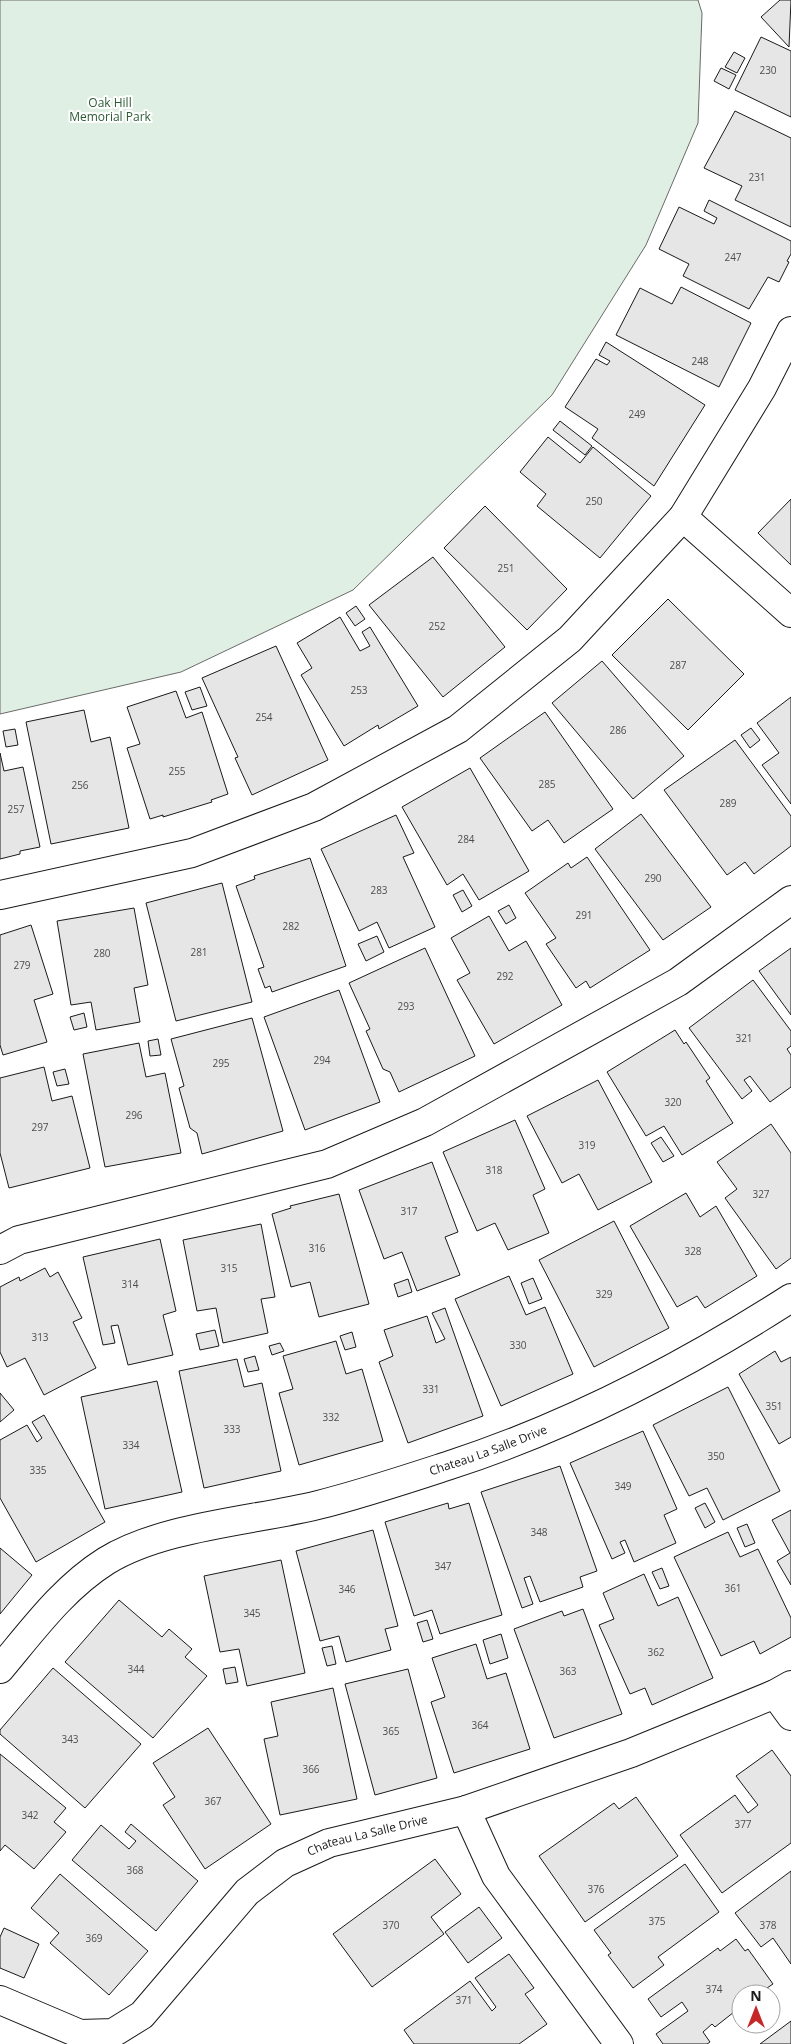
<svg xmlns="http://www.w3.org/2000/svg" width="791" height="2044" font-family="'Open Sans',sans-serif">
<style>
.green{fill:#e0efe3;stroke:#6a6a6a}
.building{fill:#e6e6e6;stroke:#1a1a1a}
.lines{fill:none;stroke-linecap:round;stroke-linejoin:round}
.minor-casing{stroke:#1a1a1a;stroke-width:30}
.minor{stroke:#fff;stroke-width:28}
.labels{text-anchor:middle;stroke-width:4;stroke-linejoin:round;paint-order:stroke}
.number-label{font-size:10px;fill:#4d4d4d}
.park-label{font-size:12px;fill:#2b5a34;stroke:#fff}
.street-label{font-size:12px;fill:#1a1a1a;stroke:#fff}
</style>
<rect width="100%" height="100%" fill="#fff"/>
<!-- green -->
<path class="green" d="M 0,0 L 698,0 L 702,13 L 698,123 L 646,245 L 552,395 L 353,590 L 181,672 L 0,714 Z"/>
<!-- building -->
<g class="building">
<path d="M 780,0 L 791,0 L 789,47 L 761,17 Z"/>
<path d="M 761,37 L 791,51 L 791,117 L 735,90 Z"/>
<path d="M 734,52 L 745,58 L 737,73 L 725,67 Z"/>
<path d="M 721,68 L 736,75 L 729,89 L 714,81 Z"/>
<path d="M 735,111 L 791,138 L 791,227 L 735,200 L 742,186 L 704,168 Z"/>
<path d="M 709,200 L 791,241 L 791,254 L 787,261 L 789,262 L 779,282 L 768,277 L 749,309 L 683,276 L 689,264 L 659,249 L 679,207 L 714,224 L 717,218 L 704,211 Z"/>
<path d="M 681,287 L 751,323 L 719,387 L 616,335 L 640,288 L 672,304 Z"/>
<path d="M 606,342 L 705,405 L 654,486 L 592,438 L 598,429 L 565,407 L 596,359 L 607,365 L 610,361 L 599,355 Z"/>
<path d="M 560,421 L 592,446 L 585,455 L 553,430 Z"/>
<path d="M 548,437 L 580,463 L 593,447 L 651,496 L 600,558 L 537,506 L 546,494 L 520,472 Z"/>
<path d="M 791,499 L 791,565 L 758,533 Z"/>
<path d="M 485,506 L 567,589 L 527,630 L 444,548 Z"/>
<path d="M 433,557 L 505,647 L 443,697 L 369,605 Z"/>
<path d="M 668,599 L 744,674 L 688,730 L 612,655 Z"/>
<path d="M 356,606 L 365,619 L 355,626 L 346,613 Z"/>
<path d="M 340,617 L 360,651 L 370,646 L 362,632 L 370,627 L 418,706 L 379,729 L 378,725 L 344,746 L 301,675 L 312,668 L 297,643 Z"/>
<path d="M 276,646 L 328,760 L 252,795 L 235,758 L 238,757 L 202,678 Z"/>
<path d="M 602,661 L 684,756 L 633,799 L 552,703 Z"/>
<path d="M 200,687 L 207,706 L 192,710 L 185,692 Z"/>
<path d="M 176,691 L 186,718 L 202,712 L 228,794 L 211,800 L 212,802 L 163,817 L 163,815 L 150,819 L 127,748 L 140,744 L 127,707 Z"/>
<path d="M 791,697 L 791,804 L 762,765 L 779,753 L 757,723 Z"/>
<path d="M 84,710 L 91,742 L 110,737 L 129,828 L 51,844 L 26,722 Z"/>
<path d="M 545,712 L 613,809 L 564,843 L 548,820 L 532,831 L 480,758 Z"/>
<path d="M 751,728 L 760,740 L 750,748 L 741,735 Z"/>
<path d="M 15,729 L 18,745 L 6,747 L 3,731 Z"/>
<path d="M 735,740 L 791,816 L 791,846 L 754,874 L 745,862 L 727,875 L 664,790 Z"/>
<path d="M 0,753 L 4,771 L 23,767 L 40,847 L 20,851 L 20,854 L 0,859 Z"/>
<path d="M 470,768 L 529,871 L 479,900 L 463,874 L 447,885 L 402,807 Z"/>
<path d="M 641,814 L 711,907 L 663,940 L 595,849 Z"/>
<path d="M 396,815 L 414,853 L 403,857 L 435,927 L 389,948 L 377,922 L 359,931 L 321,849 Z"/>
<path d="M 587,857 L 650,950 L 590,988 L 586,981 L 576,988 L 546,944 L 556,938 L 525,893 L 568,863 L 571,868 Z"/>
<path d="M 310,858 L 346,966 L 272,992 L 270,986 L 265,988 L 258,969 L 264,967 L 236,886 L 255,879 L 254,876 Z"/>
<path d="M 222,883 L 252,1002 L 176,1021 L 146,903 Z"/>
<path d="M 463,890 L 472,906 L 462,912 L 453,895 Z"/>
<path d="M 509,905 L 516,918 L 506,924 L 498,911 Z"/>
<path d="M 134,908 L 148,985 L 134,988 L 140,1022 L 96,1030 L 91,1002 L 71,1005 L 57,921 Z"/>
<path d="M 489,916 L 509,951 L 526,941 L 562,1005 L 494,1044 L 457,980 L 470,973 L 451,938 Z"/>
<path d="M 31,925 L 53,994 L 34,1000 L 47,1042 L 3,1055 L 0,1045 L 0,935 Z"/>
<path d="M 377,936 L 384,952 L 366,961 L 358,944 Z"/>
<path d="M 425,948 L 475,1056 L 399,1092 L 390,1072 L 383,1069 L 366,1031 L 370,1029 L 349,983 Z"/>
<path d="M 791,948 L 791,1015 L 759,971 Z"/>
<path d="M 753,980 L 791,1031 L 791,1046 L 787,1049 L 791,1055 L 791,1087 L 770,1102 L 750,1076 L 744,1080 L 752,1091 L 742,1099 L 689,1028 Z"/>
<path d="M 339,990 L 380,1102 L 305,1130 L 264,1017 Z"/>
<path d="M 84,1013 L 87,1027 L 74,1030 L 70,1017 Z"/>
<path d="M 252,1018 L 283,1131 L 202,1154 L 197,1133 L 190,1128 L 179,1088 L 184,1086 L 171,1039 Z"/>
<path d="M 675,1030 L 684,1044 L 686,1042 L 710,1078 L 706,1081 L 733,1123 L 682,1155 L 664,1126 L 646,1136 L 607,1072 Z"/>
<path d="M 158,1039 L 161,1055 L 150,1056 L 148,1041 Z"/>
<path d="M 139,1043 L 146,1077 L 165,1073 L 181,1153 L 105,1167 L 83,1054 Z"/>
<path d="M 44,1067 L 52,1101 L 72,1096 L 90,1168 L 9,1188 L 0,1153 L 0,1078 Z"/>
<path d="M 65,1069 L 69,1084 L 57,1086 L 53,1072 Z"/>
<path d="M 598,1080 L 652,1182 L 598,1210 L 579,1174 L 562,1183 L 527,1116 Z"/>
<path d="M 515,1120 L 545,1189 L 533,1195 L 549,1233 L 508,1250 L 495,1223 L 477,1231 L 443,1152 Z"/>
<path d="M 771,1124 L 791,1153 L 791,1258 L 776,1269 L 725,1198 L 737,1189 L 717,1162 Z"/>
<path d="M 661,1137 L 674,1156 L 663,1162 L 651,1143 Z"/>
<path d="M 432,1162 L 458,1232 L 445,1237 L 460,1275 L 417,1291 L 402,1252 L 384,1259 L 359,1190 Z"/>
<path d="M 686,1193 L 700,1217 L 716,1206 L 757,1276 L 705,1308 L 697,1296 L 677,1307 L 630,1226 Z"/>
<path d="M 339,1194 L 369,1304 L 319,1317 L 310,1282 L 291,1287 L 272,1214 L 291,1208 L 290,1206 Z"/>
<path d="M 614,1221 L 669,1328 L 594,1367 L 539,1260 Z"/>
<path d="M 261,1224 L 275,1297 L 261,1299 L 268,1333 L 223,1343 L 216,1308 L 197,1311 L 183,1240 Z"/>
<path d="M 160,1239 L 176,1311 L 163,1315 L 173,1355 L 128,1365 L 118,1325 L 111,1326 L 115,1343 L 103,1345 L 83,1257 Z"/>
<path d="M 45,1268 L 50,1277 L 58,1272 L 82,1318 L 73,1322 L 96,1368 L 44,1395 L 25,1358 L 7,1367 L 0,1352 L 0,1287 L 19,1277 L 20,1281 Z"/>
<path d="M 509,1276 L 526,1315 L 545,1307 L 573,1374 L 501,1406 L 455,1299 Z"/>
<path d="M 533,1278 L 542,1299 L 529,1304 L 521,1283 Z"/>
<path d="M 408,1279 L 412,1292 L 398,1297 L 394,1284 Z"/>
<path d="M 445,1308 L 483,1416 L 408,1443 L 379,1362 L 393,1356 L 384,1330 L 427,1316 L 436,1343 L 445,1339 L 432,1313 Z"/>
<path d="M 215,1330 L 219,1346 L 200,1350 L 196,1334 Z"/>
<path d="M 352,1332 L 356,1347 L 345,1350 L 340,1336 Z"/>
<path d="M 336,1341 L 346,1374 L 362,1369 L 383,1441 L 299,1465 L 279,1393 L 293,1389 L 283,1356 Z"/>
<path d="M 280,1343 L 284,1351 L 272,1355 L 269,1346 Z"/>
<path d="M 775,1351 L 781,1362 L 791,1357 L 791,1437 L 779,1444 L 739,1374 Z"/>
<path d="M 255,1356 L 259,1370 L 248,1372 L 244,1359 Z"/>
<path d="M 237,1359 L 244,1387 L 262,1383 L 281,1471 L 204,1488 L 179,1371 Z"/>
<path d="M 157,1381 L 182,1492 L 105,1509 L 81,1397 Z"/>
<path d="M 728,1387 L 780,1491 L 723,1520 L 707,1488 L 689,1496 L 653,1425 Z"/>
<path d="M 0,1393 L 14,1410 L 0,1422 Z"/>
<path d="M 44,1415 L 105,1522 L 36,1562 L 0,1498 L 0,1440 L 27,1425 L 37,1442 L 42,1438 L 32,1422 Z"/>
<path d="M 643,1431 L 677,1509 L 664,1515 L 676,1543 L 634,1562 L 625,1540 L 620,1542 L 625,1553 L 612,1559 L 570,1463 Z"/>
<path d="M 560,1466 L 597,1571 L 580,1577 L 583,1587 L 540,1602 L 530,1576 L 524,1578 L 533,1604 L 522,1608 L 481,1492 Z"/>
<path d="M 448,1503 L 449,1509 L 469,1503 L 502,1615 L 440,1634 L 432,1610 L 414,1616 L 385,1522 Z"/>
<path d="M 705,1503 L 715,1522 L 705,1528 L 695,1508 Z"/>
<path d="M 791,1510 L 791,1585 L 777,1561 L 790,1553 L 772,1520 Z"/>
<path d="M 747,1524 L 755,1543 L 745,1547 L 737,1528 Z"/>
<path d="M 373,1530 L 398,1626 L 385,1629 L 391,1650 L 346,1662 L 339,1636 L 320,1641 L 296,1551 Z"/>
<path d="M 728,1532 L 740,1557 L 758,1549 L 791,1618 L 791,1637 L 760,1654 L 754,1641 L 721,1656 L 674,1557 Z"/>
<path d="M 0,1548 L 32,1575 L 0,1614 Z"/>
<path d="M 281,1560 L 305,1673 L 247,1686 L 239,1649 L 220,1652 L 204,1576 Z"/>
<path d="M 662,1568 L 669,1586 L 660,1589 L 652,1572 Z"/>
<path d="M 644,1574 L 658,1606 L 678,1597 L 713,1678 L 652,1705 L 645,1688 L 630,1694 L 599,1625 L 614,1619 L 603,1593 Z"/>
<path d="M 119,1600 L 162,1637 L 169,1629 L 192,1649 L 185,1657 L 207,1676 L 153,1738 L 65,1662 Z"/>
<path d="M 583,1609 L 622,1714 L 554,1738 L 514,1629 L 562,1611 L 564,1616 Z"/>
<path d="M 427,1620 L 433,1639 L 423,1642 L 417,1623 Z"/>
<path d="M 501,1634 L 508,1658 L 490,1664 L 483,1640 Z"/>
<path d="M 476,1644 L 487,1679 L 506,1673 L 530,1749 L 454,1773 L 431,1702 L 445,1697 L 432,1658 Z"/>
<path d="M 332,1646 L 336,1664 L 327,1666 L 322,1648 Z"/>
<path d="M 235,1667 L 238,1682 L 226,1684 L 223,1669 Z"/>
<path d="M 53,1668 L 141,1744 L 85,1808 L 0,1734 L 0,1730 Z"/>
<path d="M 408,1669 L 437,1778 L 375,1795 L 345,1684 Z"/>
<path d="M 333,1688 L 357,1799 L 280,1815 L 264,1739 L 278,1736 L 271,1702 Z"/>
<path d="M 208,1728 L 271,1824 L 205,1869 L 163,1805 L 175,1797 L 153,1763 Z"/>
<path d="M 772,1750 L 791,1776 L 791,1843 L 722,1893 L 680,1835 L 735,1795 L 748,1813 L 758,1805 L 736,1776 Z"/>
<path d="M 0,1754 L 66,1808 L 54,1822 L 66,1832 L 34,1869 L 5,1845 L 0,1851 Z"/>
<path d="M 636,1797 L 678,1856 L 585,1922 L 539,1856 L 614,1803 L 619,1809 Z"/>
<path d="M 131,1824 L 198,1881 L 156,1931 L 72,1860 L 101,1825 L 129,1849 L 136,1841 L 125,1832 Z"/>
<path d="M 435,1859 L 461,1894 L 431,1917 L 444,1934 L 372,1987 L 333,1934 Z"/>
<path d="M 685,1864 L 719,1912 L 658,1957 L 664,1965 L 633,1988 L 608,1955 L 611,1953 L 594,1930 Z"/>
<path d="M 791,1871 L 791,1964 L 773,1938 L 761,1947 L 735,1913 Z"/>
<path d="M 60,1874 L 148,1951 L 109,1995 L 50,1943 L 59,1933 L 31,1908 Z"/>
<path d="M 479,1907 L 502,1938 L 468,1963 L 445,1932 Z"/>
<path d="M 4,1928 L 39,1944 L 24,1978 L 0,1968 L 0,1937 Z"/>
<path d="M 736,1939 L 745,1951 L 748,1949 L 773,1984 L 758,1994 L 741,1994 L 741,2021 L 734,2012 L 715,2027 L 712,2024 L 703,2032 L 710,2042 L 707,2044 L 663,2044 L 656,2034 L 688,2011 L 682,2002 L 661,2017 L 648,1999 L 718,1948 L 720,1951 Z"/>
<path d="M 509,1954 L 534,1988 L 525,1994 L 547,2024 L 519,2044 L 414,2044 L 404,2030 L 470,1981 L 492,2011 L 496,2007 L 475,1978 Z"/>
<path d="M 791,2021 L 791,2044 L 760,2044 Z"/>
</g>
<g class="lines">
<!-- minor casing -->
<g class="minor-casing">
<g id="minor">
<path d="M 683,517 L 791,613"/>
<path d="M 0,895 L 192,853 L 314,807 L 458,729 L 570,639 L 683,517 L 762,388 L 791,331"/>
<path d="M 0,1250 L 19,1240 L 327,1164 L 425,1122 L 678,982 L 791,900"/>
<path id="s1" d="M 0,1669 C 32,1631 63,1588 106,1561 C 163,1526 253,1521 318,1505 C 362,1494 407,1479 450,1465 C 570,1426 685,1366 791,1298"/>
<path d="M 775,1694 L 791,1716"/>
<path d="M 466,1810 L 496,1876 L 619,2044"/>
<path id="s2" d="M 0,2000 L 80,2034 L 113,2033 L 142,2015 L 247,1892 L 285,1863 L 329,1843 L 466,1810 L 631,1753 L 775,1694 L 791,1685"/>
</g>
</g>
<!-- minor -->
<use href="#minor" class="minor"/>
</g>
<g class="labels">
<!-- number labels -->
<g class="number-label">
<text x="768" y="74">230</text>
<text x="757" y="181">231</text>
<text x="733" y="261">247</text>
<text x="700" y="365">248</text>
<text x="637" y="418">249</text>
<text x="594" y="505">250</text>
<text x="506" y="572">251</text>
<text x="437" y="630">252</text>
<text x="678" y="669">287</text>
<text x="359" y="694">253</text>
<text x="264" y="721">254</text>
<text x="618" y="734">286</text>
<text x="177" y="775">255</text>
<text x="547" y="788">285</text>
<text x="80" y="789">256</text>
<text x="728" y="807">289</text>
<text x="16" y="813">257</text>
<text x="466" y="843">284</text>
<text x="653" y="882">290</text>
<text x="379" y="894">283</text>
<text x="584" y="919">291</text>
<text x="291" y="930">282</text>
<text x="199" y="956">281</text>
<text x="102" y="957">280</text>
<text x="22" y="969">279</text>
<text x="505" y="980">292</text>
<text x="406" y="1010">293</text>
<text x="744" y="1042">321</text>
<text x="322" y="1064">294</text>
<text x="221" y="1067">295</text>
<text x="673" y="1106">320</text>
<text x="134" y="1119">296</text>
<text x="40" y="1131">297</text>
<text x="587" y="1149">319</text>
<text x="494" y="1174">318</text>
<text x="761" y="1198">327</text>
<text x="409" y="1215">317</text>
<text x="317" y="1252">316</text>
<text x="693" y="1255">328</text>
<text x="229" y="1272">315</text>
<text x="130" y="1288">314</text>
<text x="604" y="1298">329</text>
<text x="40" y="1341">313</text>
<text x="518" y="1349">330</text>
<text x="431" y="1393">331</text>
<text x="774" y="1410">351</text>
<text x="331" y="1421">332</text>
<text x="232" y="1433">333</text>
<text x="131" y="1449">334</text>
<text x="716" y="1460">350</text>
<text x="38" y="1474">335</text>
<text x="623" y="1490">349</text>
<text x="539" y="1536">348</text>
<text x="443" y="1570">347</text>
<text x="733" y="1592">361</text>
<text x="347" y="1593">346</text>
<text x="252" y="1617">345</text>
<text x="656" y="1656">362</text>
<text x="136" y="1673">344</text>
<text x="568" y="1675">363</text>
<text x="480" y="1729">364</text>
<text x="391" y="1735">365</text>
<text x="70" y="1743">343</text>
<text x="311" y="1773">366</text>
<text x="213" y="1805">367</text>
<text x="30" y="1819">342</text>
<text x="743" y="1828">377</text>
<text x="135" y="1874">368</text>
<text x="596" y="1893">376</text>
<text x="657" y="1925">375</text>
<text x="391" y="1929">370</text>
<text x="768" y="1929">378</text>
<text x="94" y="1942">369</text>
<text x="714" y="1993">374</text>
<text x="464" y="2004">371</text>
</g>
<!-- park labels -->
<g class="park-label">
<text x="110" y="107">Oak Hill<tspan x="110" dy="14">Memorial Park</tspan></text>
</g>
<!-- street labels -->
<g class="street-label">
<text dy="4" stroke="none"><textPath href="#s1" startOffset="551">Chateau La Salle Drive</textPath></text>
<text dy="4" stroke="none"><textPath href="#s2" startOffset="451">Chateau La Salle Drive</textPath></text>
</g>
</g>
<!-- north arrow -->
<g transform="translate(756 2009)"><circle r="24" fill="#ffffff" stroke="#a3a3a3"/>
<path d="M0-4L9 19L0 12L-9 19Z" fill="#c62828"/>
<text y="-8" font-size="14" font-weight="bold" text-anchor="middle" fill="#1a1a1a">N</text>
</g>
</svg>
